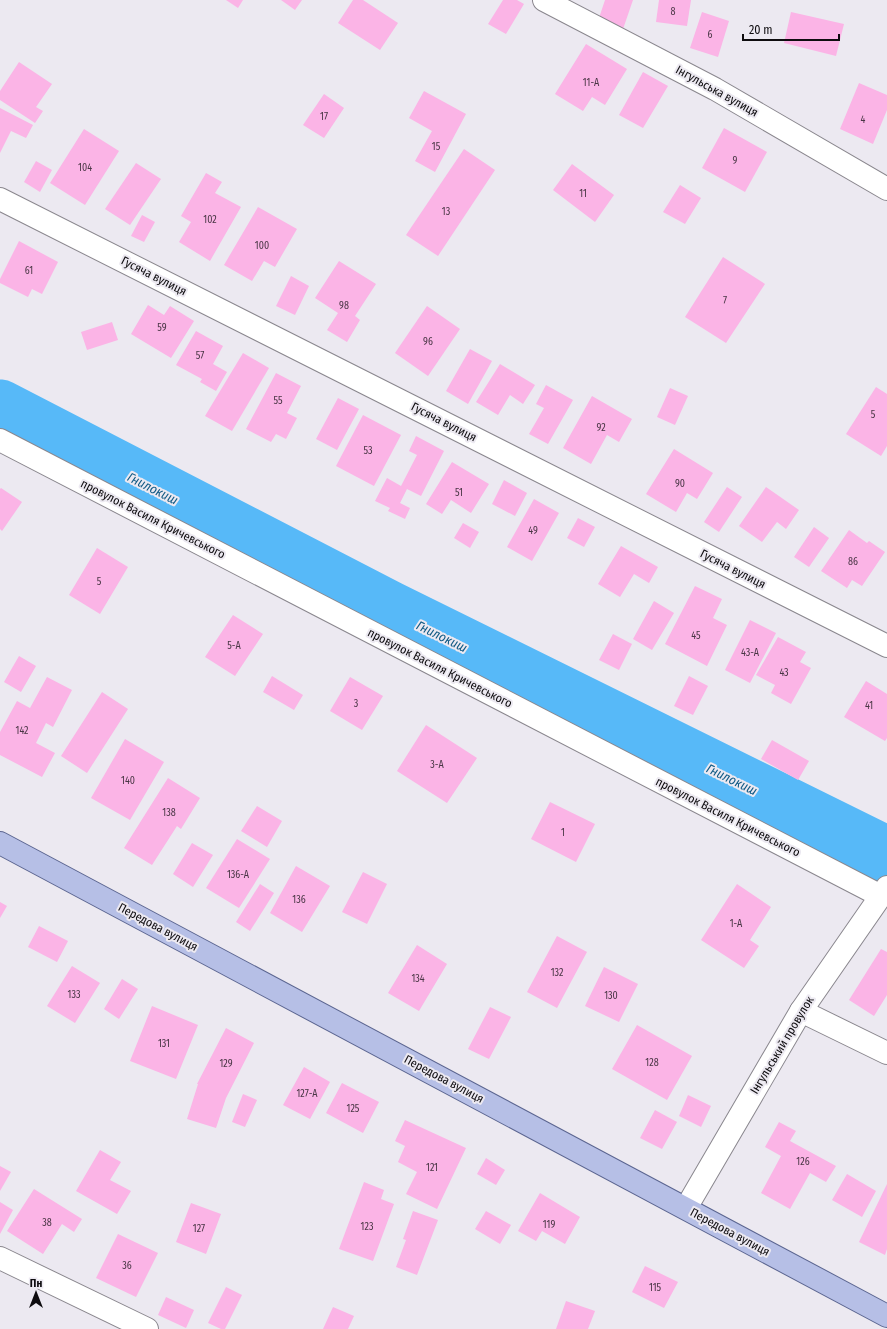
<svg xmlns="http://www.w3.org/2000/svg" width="887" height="1329" font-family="'Fira Sans Condensed',sans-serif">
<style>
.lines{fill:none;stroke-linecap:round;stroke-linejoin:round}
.river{stroke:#57b9f8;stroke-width:57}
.building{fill:#fbb4e6}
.minor-casing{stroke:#8a878e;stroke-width:24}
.major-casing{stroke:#5b6590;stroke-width:24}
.minor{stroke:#fff;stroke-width:22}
.major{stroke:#b6bfe6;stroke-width:22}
.labels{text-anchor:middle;stroke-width:4;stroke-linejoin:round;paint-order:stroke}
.number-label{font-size:10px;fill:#493645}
.street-label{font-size:12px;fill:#0e0c0f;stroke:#ece9f1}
.water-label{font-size:13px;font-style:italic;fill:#115a84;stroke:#ece9f1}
</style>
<rect width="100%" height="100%" fill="#ece9f1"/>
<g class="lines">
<!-- river -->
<path class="river" d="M 0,408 L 389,609 L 887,855"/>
</g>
<!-- building -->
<g class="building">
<path d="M 226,0 L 243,0 L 238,8 Z"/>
<path d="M 281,0 L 302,0 L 295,10 Z"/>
<path d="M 353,0 L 363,0 L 398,23 L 380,50 L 338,23 Z"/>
<path d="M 503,0 L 517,0 L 524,4 L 506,34 L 488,24 Z"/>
<path d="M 605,0 L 633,0 L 623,29 L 598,21 Z"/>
<path d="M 659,0 L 691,0 L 687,26 L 656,22 Z"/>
<path d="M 702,12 L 729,21 L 718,57 L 690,48 Z"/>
<path d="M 791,12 L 844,24 L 836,56 L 784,43 Z"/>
<path d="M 586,44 L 627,69 L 605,105 L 592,97 L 583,111 L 555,94 Z"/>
<path d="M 19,62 L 52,84 L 36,107 L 43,111 L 35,123 L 0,100 L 0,91 Z"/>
<path d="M 643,72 L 668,86 L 643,128 L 619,115 Z"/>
<path d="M 859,83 L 887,95 L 887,110 L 873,144 L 840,129 Z"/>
<path d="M 424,91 L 466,114 L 435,172 L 415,161 L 432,131 L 409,118 Z"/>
<path d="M 324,94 L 344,108 L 324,138 L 303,125 Z"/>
<path d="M 0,108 L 33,125 L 26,138 L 11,131 L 0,153 Z"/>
<path d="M 724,128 L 767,152 L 745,192 L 702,168 Z"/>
<path d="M 84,129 L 119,151 L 85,205 L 50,183 Z"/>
<path d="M 464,149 L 495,170 L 438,256 L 406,235 Z"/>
<path d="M 36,161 L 52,170 L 40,192 L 24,182 Z"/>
<path d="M 136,163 L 161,179 L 130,225 L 105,209 Z"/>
<path d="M 572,164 L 614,195 L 595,222 L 553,190 Z"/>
<path d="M 206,173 L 222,182 L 215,193 L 241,207 L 210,261 L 179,242 L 191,222 L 181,216 Z"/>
<path d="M 680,185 L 701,198 L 685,224 L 663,212 Z"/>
<path d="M 258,207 L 297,229 L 275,267 L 264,261 L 252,281 L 224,265 Z"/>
<path d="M 142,215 L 155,222 L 144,242 L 131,236 Z"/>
<path d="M 19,241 L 58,262 L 42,294 L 32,289 L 28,297 L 0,283 L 0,279 Z"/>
<path d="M 723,257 L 765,284 L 726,343 L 685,317 Z"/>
<path d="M 339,261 L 376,284 L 355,316 L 360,320 L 347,342 L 327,330 L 338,313 L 315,298 Z"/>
<path d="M 291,276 L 309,286 L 295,315 L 276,306 Z"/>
<path d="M 148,305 L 164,315 L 170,306 L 194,321 L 171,358 L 131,334 Z"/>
<path d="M 427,306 L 460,329 L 428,376 L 395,353 Z"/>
<path d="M 112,322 L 118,340 L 87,350 L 81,332 Z"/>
<path d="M 196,331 L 223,346 L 213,364 L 227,372 L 216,391 L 200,382 L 202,379 L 176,365 Z"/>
<path d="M 470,349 L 492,361 L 468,404 L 446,391 Z"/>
<path d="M 243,353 L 269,368 L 232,431 L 205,416 Z"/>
<path d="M 500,364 L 535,385 L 523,404 L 510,395 L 498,415 L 476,402 Z"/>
<path d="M 276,373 L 301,386 L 287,413 L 297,418 L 286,439 L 276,434 L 271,442 L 246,429 Z"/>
<path d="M 546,385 L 573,400 L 548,444 L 529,434 L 544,408 L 536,404 Z"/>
<path d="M 876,387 L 887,394 L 887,446 L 881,456 L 846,434 Z"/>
<path d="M 670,388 L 688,396 L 675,425 L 657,417 Z"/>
<path d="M 592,396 L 632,419 L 619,442 L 607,435 L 591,464 L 563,448 Z"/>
<path d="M 338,398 L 359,409 L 337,450 L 316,439 Z"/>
<path d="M 363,415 L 401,435 L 374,486 L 336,466 Z"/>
<path d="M 416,436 L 444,451 L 421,496 L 407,489 L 400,503 L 410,508 L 405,519 L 388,511 L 390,508 L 375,501 L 387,478 L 401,486 L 417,455 L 409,451 Z"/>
<path d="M 674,449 L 713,473 L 697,499 L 687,493 L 676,512 L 646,494 Z"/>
<path d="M 452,462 L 489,484 L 471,513 L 451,500 L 442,514 L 426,504 Z"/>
<path d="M 504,480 L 527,493 L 515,516 L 492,504 Z"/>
<path d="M 727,487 L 742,497 L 719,532 L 704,522 Z"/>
<path d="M 766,487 L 799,510 L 786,529 L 777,522 L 762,542 L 739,526 Z"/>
<path d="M 1,488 L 22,502 L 2,531 L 0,529 L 0,489 Z"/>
<path d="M 534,499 L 559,513 L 532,561 L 507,547 Z"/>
<path d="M 578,518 L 595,527 L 584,547 L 567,538 Z"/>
<path d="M 463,523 L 479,532 L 470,548 L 454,538 Z"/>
<path d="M 814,527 L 829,538 L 809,567 L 794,557 Z"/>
<path d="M 849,530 L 867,543 L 869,541 L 885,552 L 862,586 L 852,580 L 847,588 L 821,571 Z"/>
<path d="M 621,546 L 658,567 L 649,583 L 634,574 L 620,597 L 598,584 Z"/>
<path d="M 97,548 L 128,567 L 100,614 L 69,595 Z"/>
<path d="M 695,586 L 722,599 L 713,618 L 727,625 L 707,666 L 665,644 Z"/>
<path d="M 654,601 L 674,613 L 652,650 L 633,639 Z"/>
<path d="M 233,615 L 263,634 L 235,676 L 205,657 Z"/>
<path d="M 750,620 L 776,633 L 750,683 L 725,670 Z"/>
<path d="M 613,634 L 632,644 L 619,670 L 599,660 Z"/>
<path d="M 778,637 L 806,652 L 800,662 L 811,668 L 791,704 L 771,693 L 775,685 L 756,675 Z"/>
<path d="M 19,656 L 36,666 L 21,692 L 4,682 Z"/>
<path d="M 272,676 L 303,695 L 294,710 L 263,692 Z"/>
<path d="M 689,676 L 708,686 L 693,715 L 674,706 Z"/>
<path d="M 47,677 L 72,690 L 53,727 L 46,723 L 36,743 L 55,753 L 42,777 L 0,755 L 0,732 L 17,701 L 30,708 Z"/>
<path d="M 350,677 L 383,696 L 362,730 L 330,711 Z"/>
<path d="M 866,681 L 887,694 L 887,738 L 885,741 L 844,717 Z"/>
<path d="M 102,692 L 128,709 L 87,773 L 61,756 Z"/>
<path d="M 426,725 L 477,758 L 447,803 L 397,771 Z"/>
<path d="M 125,739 L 164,762 L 130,820 L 91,798 Z"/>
<path d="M 772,740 L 809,761 L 798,780 L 761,759 Z"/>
<path d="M 168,778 L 200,798 L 181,829 L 177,826 L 152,865 L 124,848 Z"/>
<path d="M 550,802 L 595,824 L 576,862 L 531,839 Z"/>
<path d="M 257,806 L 282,821 L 267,847 L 241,831 Z"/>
<path d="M 237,839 L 270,859 L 239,908 L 206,888 Z"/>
<path d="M 192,843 L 213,855 L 193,887 L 173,874 Z"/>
<path d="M 296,866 L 330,886 L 302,932 L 270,913 Z"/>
<path d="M 363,872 L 387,884 L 367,924 L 342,912 Z"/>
<path d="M 260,884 L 274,893 L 250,931 L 236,922 Z"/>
<path d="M 737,884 L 771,907 L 750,940 L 759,946 L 744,968 L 701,940 Z"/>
<path d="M 0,902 L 7,906 L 0,918 Z"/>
<path d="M 39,926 L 68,941 L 57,962 L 28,947 Z"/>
<path d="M 557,936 L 587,952 L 557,1008 L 527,992 Z"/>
<path d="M 417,945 L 447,964 L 419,1011 L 388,993 Z"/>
<path d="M 881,949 L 887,952 L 887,995 L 874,1016 L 849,1000 Z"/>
<path d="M 72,966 L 100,983 L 75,1023 L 47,1006 Z"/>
<path d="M 604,967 L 638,984 L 619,1022 L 585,1006 Z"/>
<path d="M 122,979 L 138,989 L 119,1019 L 104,1009 Z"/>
<path d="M 152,1006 L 198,1025 L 176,1079 L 130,1061 Z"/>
<path d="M 490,1007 L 511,1017 L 489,1059 L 468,1049 Z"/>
<path d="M 637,1025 L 692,1056 L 667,1100 L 612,1069 Z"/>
<path d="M 226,1028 L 254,1043 L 226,1098 L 216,1128 L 187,1119 L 198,1084 L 197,1084 Z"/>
<path d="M 304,1067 L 330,1082 L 310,1119 L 283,1105 Z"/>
<path d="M 342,1083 L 379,1102 L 363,1133 L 326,1113 Z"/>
<path d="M 243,1094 L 257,1100 L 245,1127 L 232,1122 Z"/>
<path d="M 688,1095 L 711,1106 L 701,1127 L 679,1116 Z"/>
<path d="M 655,1110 L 677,1122 L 662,1149 L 640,1138 Z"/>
<path d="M 405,1120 L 466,1148 L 437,1209 L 406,1194 L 417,1172 L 398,1162 L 405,1146 L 395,1141 Z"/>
<path d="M 779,1122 L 796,1131 L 790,1141 L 836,1166 L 826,1182 L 810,1173 L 790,1209 L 761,1193 L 781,1156 L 765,1147 Z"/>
<path d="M 100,1150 L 121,1162 L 110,1180 L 131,1191 L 117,1214 L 76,1191 Z"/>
<path d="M 486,1158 L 505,1170 L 496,1185 L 477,1174 Z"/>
<path d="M 0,1166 L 11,1172 L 0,1191 Z"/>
<path d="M 847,1174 L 876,1191 L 862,1217 L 832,1200 Z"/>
<path d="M 364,1182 L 384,1190 L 381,1199 L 394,1204 L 373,1261 L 339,1249 Z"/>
<path d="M 887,1184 L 887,1249 L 885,1255 L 859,1242 Z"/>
<path d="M 34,1189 L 82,1219 L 74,1232 L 62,1224 L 43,1254 L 7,1231 Z"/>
<path d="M 540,1193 L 580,1217 L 565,1244 L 542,1231 L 536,1241 L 518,1231 Z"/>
<path d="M 0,1202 L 13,1210 L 0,1234 Z"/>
<path d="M 191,1203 L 221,1214 L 206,1254 L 176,1242 Z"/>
<path d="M 413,1211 L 438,1220 L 417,1275 L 396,1267 L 406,1240 L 403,1239 Z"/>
<path d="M 486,1211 L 511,1225 L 500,1244 L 475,1229 Z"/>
<path d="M 118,1234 L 158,1253 L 136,1297 L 96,1278 Z"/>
<path d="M 645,1266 L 678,1282 L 664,1308 L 632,1292 Z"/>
<path d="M 226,1287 L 242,1295 L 225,1329 L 221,1329 L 208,1323 Z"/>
<path d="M 166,1297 L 194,1310 L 186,1328 L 158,1315 Z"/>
<path d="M 566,1301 L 595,1311 L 588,1329 L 556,1329 Z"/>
<path d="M 333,1307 L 354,1316 L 348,1329 L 323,1329 Z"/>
</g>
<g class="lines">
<!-- minor casing -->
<g class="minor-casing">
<g id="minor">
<path d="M 544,0 L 715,89 L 887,189"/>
<path d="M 0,199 L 887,646"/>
<path d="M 0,440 L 881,896"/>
<path d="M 801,1011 L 887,1053"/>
<path d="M 686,1208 L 801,1011 L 887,887"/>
<path d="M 0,1258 L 147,1329"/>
</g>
</g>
<!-- major casing -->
<g class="major-casing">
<path id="major" d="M 0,843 L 887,1316"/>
</g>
<!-- minor -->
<use href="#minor" class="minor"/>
<!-- major -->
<use href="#major" class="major"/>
</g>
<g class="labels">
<!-- number labels -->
<g class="number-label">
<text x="673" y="15">8</text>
<text x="710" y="38">6</text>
<text x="591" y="86">11-А</text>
<text x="324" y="120">17</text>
<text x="863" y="123">4</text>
<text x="436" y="150">15</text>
<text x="735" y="164">9</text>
<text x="85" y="171">104</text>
<text x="583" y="197">11</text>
<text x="446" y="215">13</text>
<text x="210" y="223">102</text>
<text x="262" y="249">100</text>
<text x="29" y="274">61</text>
<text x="725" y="304">7</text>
<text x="344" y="309">98</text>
<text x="162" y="331">59</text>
<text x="428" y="345">96</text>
<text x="200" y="359">57</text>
<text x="278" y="404">55</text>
<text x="873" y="418">5</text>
<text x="601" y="431">92</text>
<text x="368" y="454">53</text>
<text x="680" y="487">90</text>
<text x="459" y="496">51</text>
<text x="533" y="534">49</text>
<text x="853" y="565">86</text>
<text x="99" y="585">5</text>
<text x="696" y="639">45</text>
<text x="234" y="649">5-А</text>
<text x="750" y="656">43-А</text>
<text x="784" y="676">43</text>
<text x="356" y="707">3</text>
<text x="869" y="709">41</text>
<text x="22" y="734">142</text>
<text x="437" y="768">3-А</text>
<text x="128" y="784">140</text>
<text x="169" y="816">138</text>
<text x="563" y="836">1</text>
<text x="238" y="878">136-А</text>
<text x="299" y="903">136</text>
<text x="736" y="927">1-А</text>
<text x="557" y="976">132</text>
<text x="418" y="982">134</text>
<text x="74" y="998">133</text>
<text x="611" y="999">130</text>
<text x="164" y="1047">131</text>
<text x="652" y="1066">128</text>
<text x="226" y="1067">129</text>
<text x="307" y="1097">127-А</text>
<text x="353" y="1112">125</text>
<text x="803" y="1165">126</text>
<text x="432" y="1171">121</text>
<text x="47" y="1226">38</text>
<text x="549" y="1228">119</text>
<text x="367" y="1230">123</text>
<text x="199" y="1232">127</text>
<text x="127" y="1269">36</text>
<text x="655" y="1291">115</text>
</g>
<!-- street labels -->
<g class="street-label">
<text transform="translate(717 91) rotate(29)" y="4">Інгульська вулиця</text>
<text transform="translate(154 276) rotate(27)" y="4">Гусяча вулиця</text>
<text transform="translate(444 422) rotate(27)" y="4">Гусяча вулиця</text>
<text transform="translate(153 519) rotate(27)" y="4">провулок Василя Кричевського</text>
<text transform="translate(733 569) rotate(27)" y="4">Гусяча вулиця</text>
<text transform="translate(440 668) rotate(27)" y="4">провулок Василя Кричевського</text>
<text transform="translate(728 817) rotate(27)" y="4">провулок Василя Кричевського</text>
<text transform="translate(158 927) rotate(28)" y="4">Передова вулиця</text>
<text transform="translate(782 1045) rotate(-59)" y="4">Інгульський провулок</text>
<text transform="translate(444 1079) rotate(28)" y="4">Передова вулиця</text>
<text transform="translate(730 1232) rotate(28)" y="4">Передова вулиця</text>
</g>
<!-- water labels -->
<g class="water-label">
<text transform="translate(153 488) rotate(27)" y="5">Гнилокиш</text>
<text transform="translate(442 636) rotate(26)" y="5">Гнилокиш</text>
<text transform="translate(732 779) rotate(26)" y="5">Гнилокиш</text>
</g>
</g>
<!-- north arrow -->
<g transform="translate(36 1293)" stroke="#ece9f1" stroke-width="3" paint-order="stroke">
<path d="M0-3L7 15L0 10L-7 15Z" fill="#0e0c0f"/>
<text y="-6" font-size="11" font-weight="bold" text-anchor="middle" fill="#0e0c0f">Пн</text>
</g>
<!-- scale -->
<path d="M743 34v6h96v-6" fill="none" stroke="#0e0c0f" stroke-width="2"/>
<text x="749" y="34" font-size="12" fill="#0e0c0f" stroke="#ece9f1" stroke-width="3" paint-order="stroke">20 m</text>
</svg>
